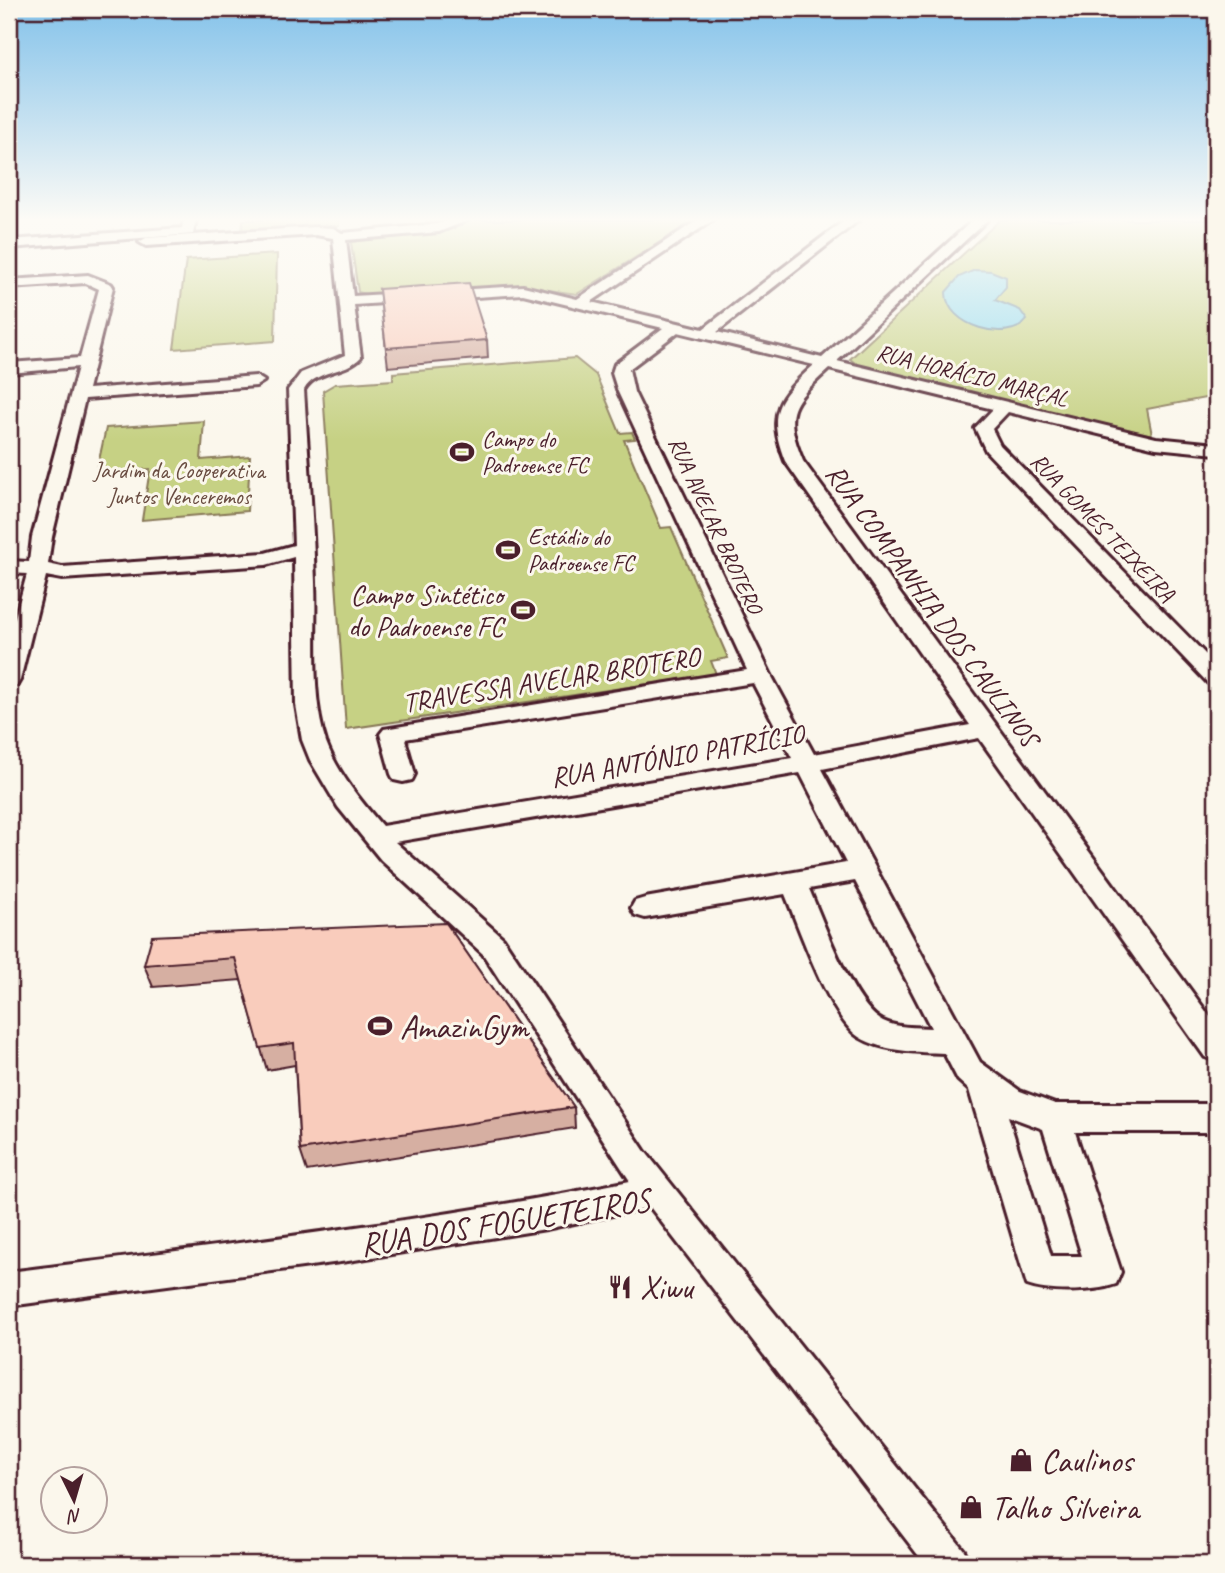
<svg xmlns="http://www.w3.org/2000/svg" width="1225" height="1573" font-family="Caveat,sans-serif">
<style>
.green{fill:#c6d184;stroke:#887858;stroke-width:2}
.water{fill:#8dd8ee;stroke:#728ea0;stroke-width:2}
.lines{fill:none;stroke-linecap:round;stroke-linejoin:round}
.minor-casing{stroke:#4a1f2b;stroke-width:6}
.minor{fill:#fbf7ec;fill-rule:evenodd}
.wall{fill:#d6afa2;stroke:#4a1f2b;stroke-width:2}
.building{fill:#f9ccbc;stroke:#4a1f2b;stroke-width:2}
.labels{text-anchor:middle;stroke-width:6;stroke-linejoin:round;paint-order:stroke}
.far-street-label{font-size:23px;fill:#4a1f2b;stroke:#fbf7ec}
.far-poi-label{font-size:23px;fill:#4a1f2b;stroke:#fbf7ec;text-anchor:start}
.far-park-label{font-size:23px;fill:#694c41;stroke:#fbf7ec}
.poi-label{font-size:28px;fill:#4a1f2b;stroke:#fbf7ec;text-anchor:end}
.street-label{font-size:28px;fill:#4a1f2b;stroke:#fbf7ec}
.near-poi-label{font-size:33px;fill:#4a1f2b;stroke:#fbf7ec;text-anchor:start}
.near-street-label{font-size:33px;fill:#4a1f2b;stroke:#fbf7ec}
</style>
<rect width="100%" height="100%" fill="#fbf7ec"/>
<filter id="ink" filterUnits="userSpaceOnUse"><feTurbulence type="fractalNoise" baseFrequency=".0143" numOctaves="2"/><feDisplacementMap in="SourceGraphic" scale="14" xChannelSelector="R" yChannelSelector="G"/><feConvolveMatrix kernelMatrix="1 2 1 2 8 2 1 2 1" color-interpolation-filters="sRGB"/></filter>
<g filter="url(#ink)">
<!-- green -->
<g class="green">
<path d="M 243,220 L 339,220 L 339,226 L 242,232 Z"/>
<path d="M 472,220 L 695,220 L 577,294 L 513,285 L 369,295 L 358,292 L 351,242 L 453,229 Z"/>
<path d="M 1000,220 L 1216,220 L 1216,396 L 1147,409 L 1152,435 L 860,367 L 850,359 Z"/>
<path d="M 277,254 L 275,341 L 174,349 L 186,260 Z"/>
<path d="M 575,358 L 596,375 L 620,433 L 632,432 L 635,439 L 624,440 L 661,528 L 671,527 L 728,658 L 711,661 L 716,674 L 346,729 L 323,391 L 335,384 L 393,380 L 393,373 Z"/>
<path d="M 204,421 L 201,460 L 250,456 L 247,511 L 142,520 L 150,469 L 96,474 L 106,428 Z"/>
</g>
<!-- water -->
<path class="water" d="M 975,270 L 991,271 L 1006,277 L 1006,287 L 995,300 L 1020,310 L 1027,320 C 1009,344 945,326 946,292 L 959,277 Z"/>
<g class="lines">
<!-- minor casing -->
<g class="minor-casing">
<g id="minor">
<path d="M 184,220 L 196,220 L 193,234 L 9,248 L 9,240 L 182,228 Z"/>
<path d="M 449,220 L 468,220 L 439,232 L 346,240 L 353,296 L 523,286 L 577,299 L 698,220 L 713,220 L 591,302 L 703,329 L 845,220 L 859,220 L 717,332 L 822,358 L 973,220 L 987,220 L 837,361 L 1156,438 L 1216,444 L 1216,454 L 1156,448 L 1008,412 L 992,429 L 1000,445 L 1216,665 L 1216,685 L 1208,683 L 986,451 L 975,428 L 993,409 L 829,369 C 792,403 782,411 803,461 L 1216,1025 L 1216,1061 L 1205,1057 L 979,738 L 822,769 L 980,1062 L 1020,1091 L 1055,1104 L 1216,1104 L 1216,1132 L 1075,1132 L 1121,1272 L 1116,1284 C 1095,1292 1048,1293 1027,1285 L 969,1090 L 958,1080 L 944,1053 C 917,1052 884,1052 859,1037 C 830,1018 799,928 785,894 L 645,918 L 635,915 L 631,908 L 635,901 L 645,898 L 846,863 L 800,773 L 395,842 L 503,938 L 644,1150 L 964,1550 L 970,1564 L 925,1564 L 650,1207 L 546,1229 L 348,1261 L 9,1306 L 9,1272 C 217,1246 424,1222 630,1181 L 483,954 L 381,860 L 338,807 L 310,760 L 302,740 L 296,705 L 294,557 L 266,565 L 62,579 L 46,576 L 20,680 L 17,685 L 9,687 L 9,640 L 27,574 L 9,573 L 9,561 L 29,562 L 32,537 L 78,367 L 9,373 L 9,363 L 80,358 L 99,289 L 86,283 L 9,288 L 9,280 L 88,275 L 111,284 L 113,287 L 88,389 L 256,376 L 264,381 L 256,386 L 85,399 L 52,537 L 48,564 L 62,567 L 265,553 L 294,545 L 288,390 L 301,373 L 345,355 L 333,238 L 316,235 L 146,246 L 139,242 L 146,238 L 316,227 L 333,228 L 342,233 L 437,224 ZM 523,294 L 663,328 L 615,364 L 612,373 L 618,392 L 747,670 L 384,729 L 380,734 L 391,774 L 394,780 L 403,782 L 412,780 L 415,774 L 405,739 L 753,683 L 792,758 L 382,826 C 360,800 338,774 326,742 C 310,695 317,632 315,582 C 313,518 308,454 304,390 C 316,369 345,374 361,357 L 354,305 ZM 678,332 L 814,365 C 778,398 766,412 785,461 L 970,725 L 814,754 L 771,675 L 634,392 L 629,369 ZM 855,881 L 931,1028 C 916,1027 897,1028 883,1021 C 853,1007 823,920 809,889 ZM 1008,1116 L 1043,1129 L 1082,1256 L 1051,1256 Z"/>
</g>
</g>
<!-- minor -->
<use href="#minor" class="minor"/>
</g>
<!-- wall -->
<g class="wall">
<path d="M 379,289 L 487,340 L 488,358 L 388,367 Z"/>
<path d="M 446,923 L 574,1107 L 575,1128 L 307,1171 L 300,1150 L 295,1065 L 267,1070 L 241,980 L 153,987 L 144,965 Z"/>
</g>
<!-- building -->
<g class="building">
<path d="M 469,283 L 487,340 L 386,348 L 379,289 Z"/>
<path d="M 446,923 L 574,1107 L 300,1150 L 294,1043 L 260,1048 L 235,958 L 144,965 L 152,936 Z"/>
</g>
</g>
<!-- sky -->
<linearGradient id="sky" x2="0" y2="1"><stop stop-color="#83c2ea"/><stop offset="0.5" stop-color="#fdfbf6"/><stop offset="1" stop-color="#fdfbf6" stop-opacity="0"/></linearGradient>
<rect width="1225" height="440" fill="url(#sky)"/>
<!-- icons -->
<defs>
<g id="stadium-bare" transform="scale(1.89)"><path d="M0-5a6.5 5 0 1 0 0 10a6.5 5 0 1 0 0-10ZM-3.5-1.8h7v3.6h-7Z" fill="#4a1f2b" stroke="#fbf7ec" stroke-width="2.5" paint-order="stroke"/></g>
<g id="restaurant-bare" transform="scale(1.89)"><path d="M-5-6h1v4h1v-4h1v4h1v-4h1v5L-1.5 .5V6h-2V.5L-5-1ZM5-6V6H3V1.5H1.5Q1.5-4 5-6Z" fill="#4a1f2b" stroke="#fbf7ec" stroke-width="2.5" paint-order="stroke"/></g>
<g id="shop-bare" transform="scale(1.89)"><path d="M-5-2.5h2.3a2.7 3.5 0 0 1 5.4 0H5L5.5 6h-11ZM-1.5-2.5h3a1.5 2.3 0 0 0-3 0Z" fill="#4a1f2b" stroke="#fbf7ec" stroke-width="2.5" paint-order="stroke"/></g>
</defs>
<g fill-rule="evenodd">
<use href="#stadium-bare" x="462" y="452"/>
<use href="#stadium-bare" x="508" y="550"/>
<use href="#stadium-bare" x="523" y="610"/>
<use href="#stadium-bare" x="380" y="1026"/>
<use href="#restaurant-bare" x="620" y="1287"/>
<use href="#shop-bare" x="1021" y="1460"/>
<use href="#shop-bare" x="971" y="1507"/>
</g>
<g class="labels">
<!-- far-street labels -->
<g class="far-street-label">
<text transform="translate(972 375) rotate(14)" y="8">RUA HORÁCIO MARÇAL</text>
<text transform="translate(716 525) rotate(65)" y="8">RUA AVELAR BROTERO</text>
<text transform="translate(1103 527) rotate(46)" y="8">RUA GOMES TEIXEIRA</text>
</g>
<!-- far-poi labels -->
<g class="far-poi-label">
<text x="482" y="447">Campo do<tspan x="482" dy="26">Padroense FC</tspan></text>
<text x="528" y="545">Estádio do<tspan x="528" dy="26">Padroense FC</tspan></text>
</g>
<!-- far-park labels -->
<g class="far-park-label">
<text x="179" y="478">Jardim da Cooperativa<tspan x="179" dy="26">Juntos Venceremos</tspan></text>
</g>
<!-- poi labels -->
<g class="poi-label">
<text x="503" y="604">Campo Sintético<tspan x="503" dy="32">do Padroense FC</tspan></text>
</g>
<!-- street labels -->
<g class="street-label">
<text transform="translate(933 605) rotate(54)" y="10">RUA COMPANHIA DOS CAULINOS</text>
<text transform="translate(551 679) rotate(-9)" y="10">TRAVESSA AVELAR BROTERO</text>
<text transform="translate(677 755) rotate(-10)" y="10">RUA ANTÓNIO PATRÍCIO</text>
</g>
<!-- near-poi labels -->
<g class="near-poi-label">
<text x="400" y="1038">AmazinGym</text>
<text x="640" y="1299">Xiwu</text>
<text x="1041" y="1472">Caulinos</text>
<text x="991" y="1519">Talho Silveira</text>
</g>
<!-- near-street labels -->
<g class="near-street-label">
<text transform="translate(505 1221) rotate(-9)" y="12">RUA DOS FOGUETEIROS</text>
</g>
</g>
<!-- margin -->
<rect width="1225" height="1573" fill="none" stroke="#fbf7ec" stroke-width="35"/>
<rect x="18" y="18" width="1190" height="1538" fill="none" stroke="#4a1f2b" stroke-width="2.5" filter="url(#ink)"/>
<!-- north arrow -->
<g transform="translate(74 1500) rotate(175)"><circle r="33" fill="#fbf7ec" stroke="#b4a19f" stroke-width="2"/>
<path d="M0-5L12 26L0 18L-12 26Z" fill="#4a1f2b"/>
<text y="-10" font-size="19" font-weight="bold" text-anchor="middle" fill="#4a1f2b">N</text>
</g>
</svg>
